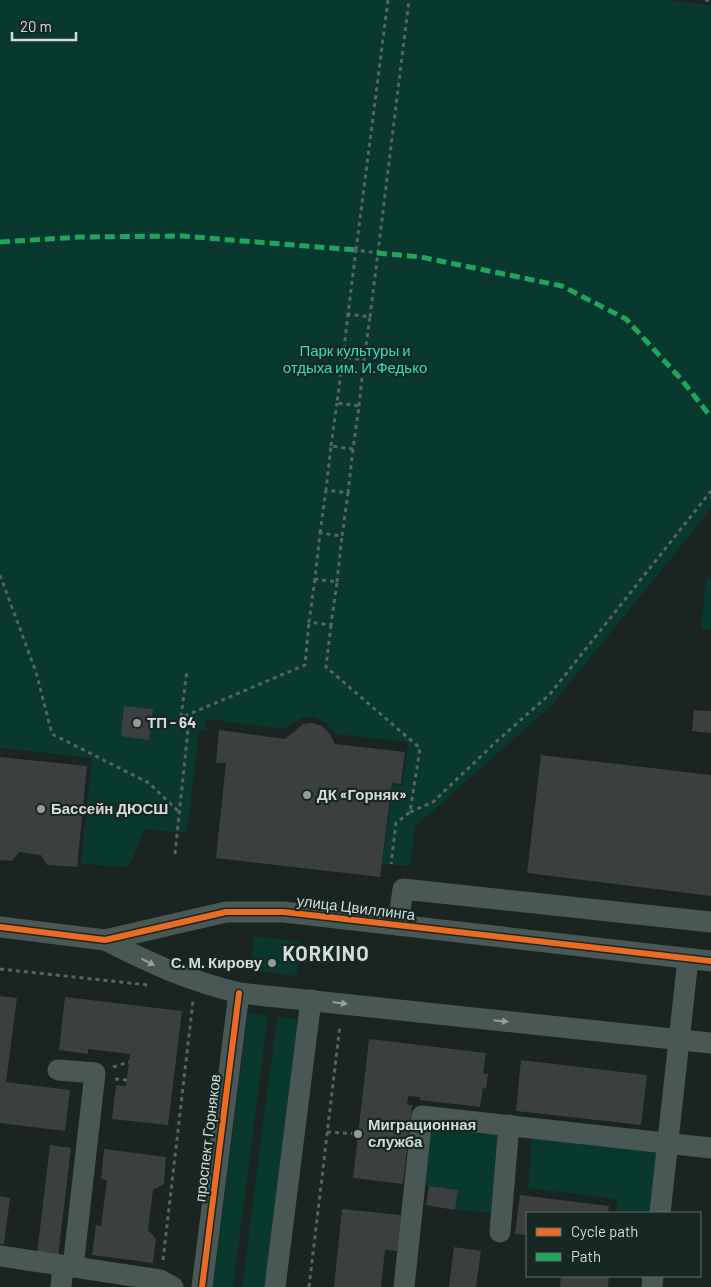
<svg xmlns="http://www.w3.org/2000/svg" width="711" height="1287" font-family="Barlow,sans-serif">
<style>
.green{fill:#08382e}
.building{fill:#3b3f40}
.lines{fill:none;stroke-linecap:round;stroke-linejoin:round}
.path{stroke:#596461;stroke-width:3;stroke-dasharray:4 4;stroke-linecap:butt}
.minor{stroke:#4a5855;stroke-width:21}
.quiet{stroke:#20a55d;stroke-width:5;stroke-dasharray:10 5;stroke-linecap:butt}
.cycleway-casing{stroke:#172723;stroke-width:9}
.cycleway{stroke:#ed6a23;stroke-width:6}
.oneway{fill:#95a19e}
.poi-dot{fill:#929c99;stroke:#172723;stroke-width:2}
.labels{text-anchor:middle;stroke-width:4.5;stroke-linejoin:round;paint-order:stroke}
.park-label{font-size:15px;fill:#2edfbe;stroke:#172723}
.poi-label{font-size:15px;font-weight:bold;fill:#d2dcd9;stroke:#172723;text-anchor:start}
.street-label{font-size:15px;fill:#d2dcd9;stroke:#172723}
.district-label{font-size:20px;font-weight:bold;letter-spacing:1px;fill:#d2dcd9;stroke:#172723}
</style>
<rect width="100%" height="100%" fill="#1a2421"/>
<!-- green -->
<g class="green">
<path d="M 0,0 L 669,0 L 711,5 L 711,509 L 552,705 L 415,827 L 410,866 L 382,864 L 393,785 L 402,786 L 408,742 L 336,734 L 325,722 L 313,717 L 301,718 L 283,729 L 206,719 L 206,730 L 199,730 L 187,833 L 145,829 L 129,867 L 81,864 L 92,758 L 0,748 Z"/>
<path d="M 706,578 L 711,579 L 711,630 L 701,629 Z"/>
<path d="M 254,936 L 301,942 L 297,976 L 250,970 Z"/>
<path d="M 248,1013 L 268,1016 L 233,1287 L 213,1287 Z"/>
<path d="M 277,1017 L 300,1020 L 265,1287 L 242,1287 Z"/>
<path d="M 428,1124 L 502,1131 L 493,1213 L 455,1210 L 457,1190 L 419,1185 Z"/>
<path d="M 532,1135 L 659,1149 L 651,1213 L 616,1213 L 617,1199 L 528,1188 Z"/>
</g>
<!-- building -->
<g class="building">
<path d="M 124,706 L 153,709 L 149,740 L 121,736 Z"/>
<path d="M 694,710 L 711,711 L 711,733 L 692,731 Z"/>
<path d="M 312,723 L 322,726 L 330,734 L 335,744 L 405,752 L 401,784 L 392,783 L 380,877 L 216,858 L 226,763 L 216,763 L 219,730 L 285,739 L 303,724 Z"/>
<path d="M 541,755 L 711,775 L 711,896 L 527,873 Z"/>
<path d="M 0,757 L 87,766 L 77,867 L 47,865 L 41,855 L 19,852 L 12,861 L 0,860 Z"/>
<path d="M 0,996 L 17,998 L 6,1082 L 70,1090 L 65,1131 L 0,1123 Z"/>
<path d="M 65,997 L 182,1011 L 168,1125 L 112,1119 L 116,1085 L 126,1086 L 130,1054 L 88,1049 L 88,1054 L 59,1050 Z"/>
<path d="M 369,1039 L 486,1053 L 483,1073 L 488,1074 L 486,1089 L 483,1088 L 480,1107 L 420,1100 L 420,1097 L 408,1096 L 407,1105 L 412,1105 L 403,1184 L 353,1178 Z"/>
<path d="M 521,1060 L 647,1075 L 641,1125 L 516,1111 Z"/>
<path d="M 50,1145 L 71,1148 L 58,1257 L 37,1254 Z"/>
<path d="M 104,1149 L 166,1157 L 164,1184 L 153,1190 L 148,1230 L 156,1239 L 153,1263 L 92,1255 L 96,1225 L 101,1226 L 107,1180 L 101,1179 Z"/>
<path d="M 429,1186 L 458,1190 L 455,1210 L 426,1205 Z"/>
<path d="M 520,1195 L 609,1206 L 608,1213 L 527,1213 L 527,1235 L 515,1234 Z"/>
<path d="M 0,1196 L 10,1198 L 4,1244 L 0,1244 Z"/>
<path d="M 342,1209 L 401,1215 L 397,1251 L 385,1250 L 381,1287 L 334,1287 Z"/>
<path d="M 454,1247 L 481,1251 L 476,1287 L 449,1287 Z"/>
<path d="M 561,1276 L 609,1276 L 608,1287 L 560,1287 Z"/>
</g>
<g class="lines">
<!-- path -->
<g class="path">
<path d="M 705,0 L 711,1"/>
<path d="M 356,250 L 388,0"/>
<path d="M 370,317 L 409,0"/>
<path d="M 343,357 L 348,314"/>
<path d="M 359,406 L 364,360"/>
<path d="M 331,446 L 337,403"/>
<path d="M 348,493 L 353,449"/>
<path d="M 320,533 L 326,490"/>
<path d="M 0,575 L 36,672 L 52,734 L 149,783 L 179,812"/>
<path d="M 315,579 L 309,622 L 331,625 L 337,582 L 315,579 L 320,533 L 342,536 L 348,493 L 326,490 L 331,446 L 353,449 L 359,406 L 337,403 L 343,357 L 364,360 L 370,317 L 348,314 L 356,250 L 377,253"/>
<path d="M 337,582 L 342,536"/>
<path d="M 331,625 L 326,667 L 420,748 L 410,812 L 396,823 L 391,864"/>
<path d="M 181,717 L 187,670"/>
<path d="M 410,812 L 433,802 L 498,740 L 550,694 L 711,491"/>
<path d="M 175,854 L 188,730 L 180,718 L 305,665 L 309,622"/>
<path d="M 0,969 L 148,985"/>
<path d="M 113,1067 L 129,1062"/>
<path d="M 115,1079 L 127,1080"/>
<path d="M 327,1132 L 358,1134"/>
<path d="M 163,1260 L 193,1001"/>
<path d="M 309,1287 L 340,1025"/>
</g>
<!-- minor -->
<g class="minor">
<path d="M 398,925 L 403,889 L 711,922"/>
<path d="M 0,927 L 105,940 L 226,912 L 284,912 L 711,961"/>
<path d="M 105,940 C 152,964 187,980 239,993 L 711,1043"/>
<path d="M 58,1070 L 95,1073 L 73,1267"/>
<path d="M 660,1213 L 688,959"/>
<path d="M 500,1232 L 509,1125"/>
<path d="M 0,1256 L 160,1280 L 173,1287"/>
<path d="M 61,1287 L 63,1266"/>
<path d="M 202,1287 L 239,993"/>
<path d="M 275,1287 L 311,1000"/>
<path d="M 404,1287 L 422,1116 L 711,1148"/>
<path d="M 652,1287 L 653,1276"/>
</g>
<!-- quiet -->
<g class="quiet">
<path d="M 0,242 L 80,237 L 182,236 L 356,250"/>
<path d="M 377,253 L 421,257 L 562,286 L 626,319 L 681,379 L 711,417"/>
</g>
<!-- cycleway casing -->
<g class="cycleway-casing">
<g id="cycleway">
<path d="M 0,927 L 105,940 L 226,912 L 284,912 L 711,961"/>
<path d="M 202,1287 L 239,993"/>
</g>
</g>
<!-- cycleway -->
<use href="#cycleway" class="cycleway"/>
</g>
<!-- one-way arrows -->
<defs><path id="oneway-solid" d="M-6-.8H1V-3.2L6.5 0L1 3.2V.8H-6Z" transform="scale(1.25)"/></defs>
<g class="oneway">
<use href="#oneway-solid" transform="translate(148 962) rotate(27)"/>
<use href="#oneway-solid" transform="translate(340 1003) rotate(7)"/>
<use href="#oneway-solid" transform="translate(501 1021) rotate(6)"/>
</g>
<!-- markers -->
<g class="poi-dot">
<circle cx="137" cy="723" r="5"/>
<circle cx="307" cy="795" r="5"/>
<circle cx="41" cy="809" r="5"/>
<circle cx="272" cy="963" r="5"/>
<circle cx="358" cy="1134" r="5"/>
</g>
<g class="labels">
<!-- park labels -->
<g class="park-label">
<text x="355" y="356">Парк культуры и<tspan x="355" dy="17">отдыха им. И.Федько</tspan></text>
</g>
<!-- poi labels -->
<g class="poi-label">
<text x="147" y="728">ТП - 64</text>
<text x="317" y="800">ДК «Горняк»</text>
<text x="51" y="814">Бассейн ДЮСШ</text>
<text x="262" y="968" text-anchor="end">С. М. Кирову</text>
<text x="368" y="1130">Миграционная<tspan x="368" dy="17">служба</tspan></text>
</g>
<!-- street labels -->
<g class="street-label">
<text transform="translate(356 908) rotate(7)" y="5">улица Цвиллинга</text>
<text transform="translate(208 1138) rotate(-83)" y="5">проспект Горняков</text>
</g>
<!-- district labels -->
<g class="district-label">
<text x="326" y="961">KORKINO</text>
</g>
</g>
<!-- legend -->
<rect x="526" y="1212" width="175" height="65" fill="#172723" stroke="#626f6c"/>
<rect x="536" y="1228" width="25" height="8" fill="#ed6a23" stroke="#626f6c"/>
<text x="571" y="1237" font-size="15" fill="#d2dcd9">Cycle path</text>
<rect x="536" y="1253" width="25" height="8" fill="#20a55d" stroke="#626f6c"/>
<text x="571" y="1262" font-size="15" fill="#d2dcd9">Path</text>
<!-- scale -->
<path d="M12 32v8h64v-8" fill="none" stroke="#d2dcd9" stroke-width="2.5"/>
<text x="20" y="32" font-size="15" fill="#d2dcd9" stroke="#172723" stroke-width="4" paint-order="stroke">20 m</text>
</svg>
